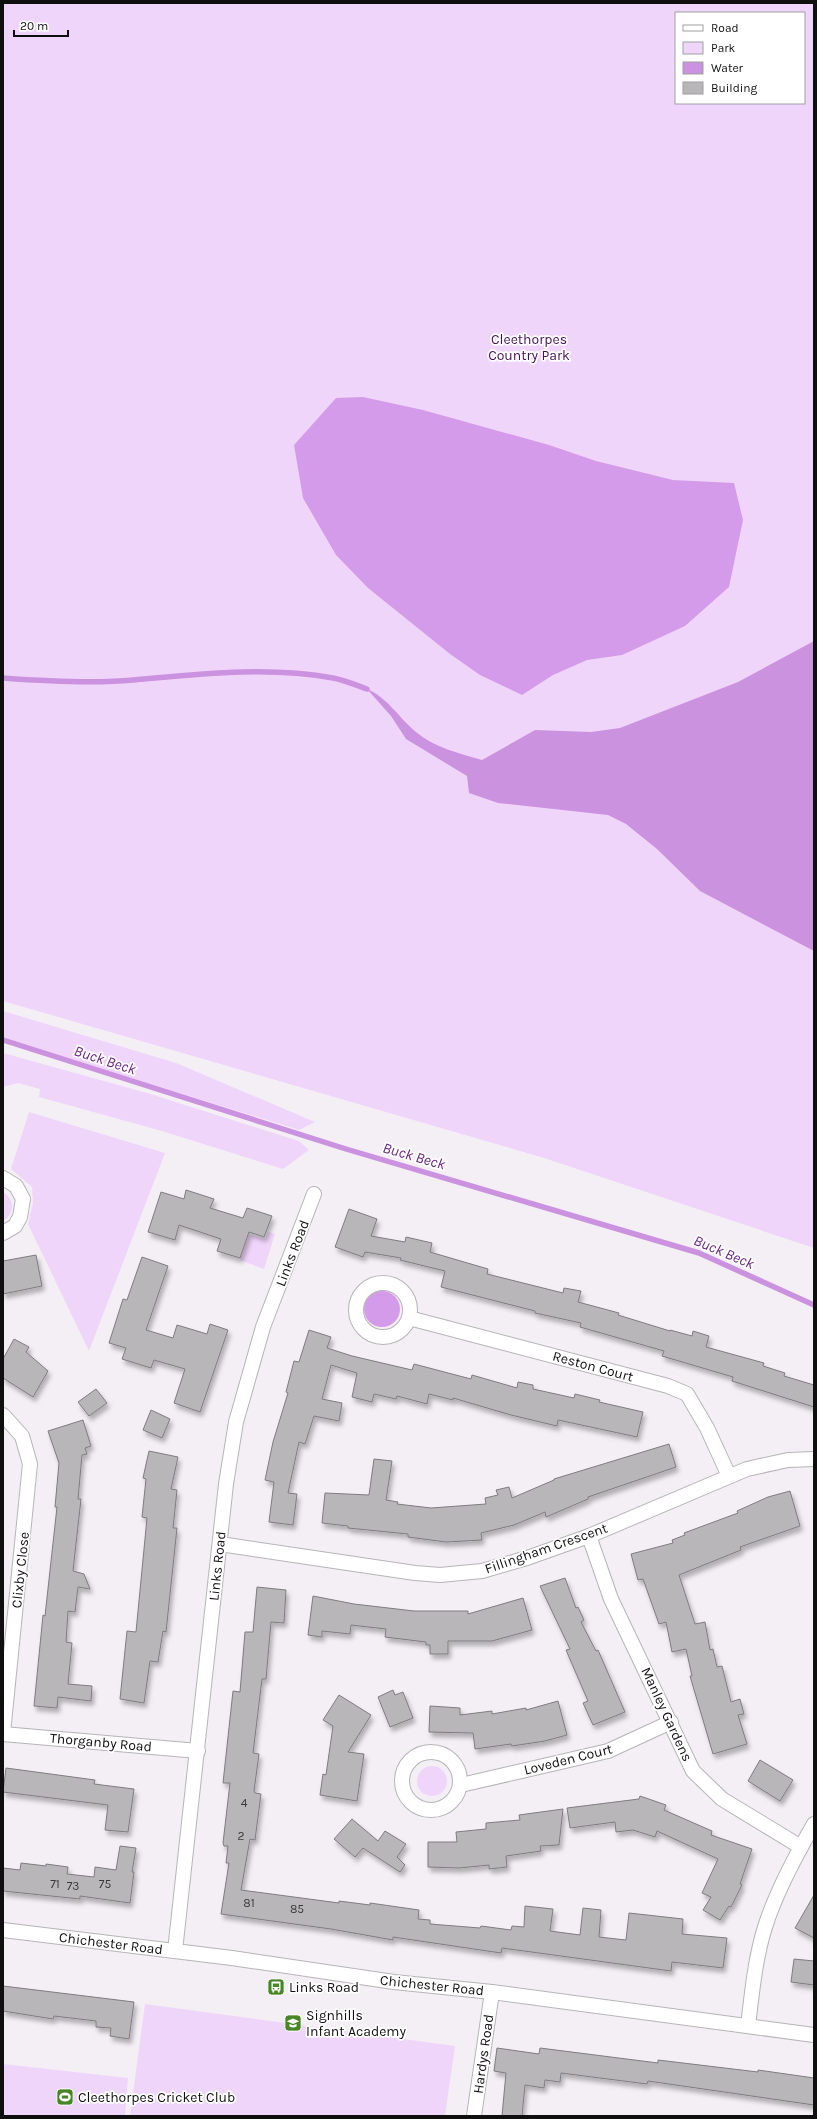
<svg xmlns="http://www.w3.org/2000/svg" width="817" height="2119" font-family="Karla,sans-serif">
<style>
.green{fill:#f0d5fb;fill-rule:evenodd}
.forest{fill:#d49bea}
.water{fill:#cb92e0}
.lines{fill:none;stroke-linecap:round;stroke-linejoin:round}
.stream{stroke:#cb92e0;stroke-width:5.5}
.building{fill:#b9b6ba;stroke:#7f7c80;filter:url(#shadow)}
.minor-casing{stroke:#b7b4b9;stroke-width:16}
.minor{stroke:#fff;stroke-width:14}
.labels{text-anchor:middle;stroke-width:3.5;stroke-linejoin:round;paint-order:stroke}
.number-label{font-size:12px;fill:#3a393a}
.park-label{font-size:14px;fill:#461057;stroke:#fff}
.street-label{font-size:14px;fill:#100f10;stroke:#fff}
.poi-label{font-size:14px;fill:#100f10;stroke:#fff;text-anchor:start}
.water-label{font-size:15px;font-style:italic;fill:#6a2581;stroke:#fff}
</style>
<defs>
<filter id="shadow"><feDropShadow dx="2.5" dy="4.5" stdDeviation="2" flood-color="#0004"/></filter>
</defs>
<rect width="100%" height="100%" fill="#f3eff4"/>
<!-- green -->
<g class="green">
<path d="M 3,3 L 814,3 L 814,1248 L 541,1157 L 3,1001 ZM 676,13 L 804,13 L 804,103 L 676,103 Z"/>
<path d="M 3,1011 L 176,1063 L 315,1122 L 299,1130 L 3,1038 Z"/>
<path d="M 3,1053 L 147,1093 L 299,1141 L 309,1150 L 283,1169 L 162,1131 L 39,1097 L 40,1089 L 18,1083 L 3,1087 Z"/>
<path d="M 29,1112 L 165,1153 L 89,1351 L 28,1224 L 33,1203 L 32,1187 L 11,1169 Z"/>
<path d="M 3,1192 C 15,1199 15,1214 3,1221 Z"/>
<path d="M 268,1232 L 275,1234 L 264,1269 L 240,1260 L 248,1234 L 265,1239 Z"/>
<circle cx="432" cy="1781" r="15"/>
<path d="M 145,2004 L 455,2046 L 445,2116 L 130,2116 Z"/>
<path d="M 3,2064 L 128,2078 L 125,2116 L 3,2116 Z"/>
</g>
<!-- forest -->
<g class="forest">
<path d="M 363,397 L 423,410 L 549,445 L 596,461 L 673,480 L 734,483 L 743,520 L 729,587 L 685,626 L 622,655 L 587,660 L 553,675 L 522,695 L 480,675 L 450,654 L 368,588 L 336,555 L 303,498 L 294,445 L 336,398 Z"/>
<circle cx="382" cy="1309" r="18"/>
</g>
<!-- water -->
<path class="water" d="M 814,641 L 814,951 L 700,891 L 657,849 L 626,824 L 608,815 L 498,803 L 469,793 L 467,776 L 406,739 L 391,716 L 367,689 C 388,698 399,718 416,732 C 435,748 459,753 482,760 L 535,730 L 591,732 L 620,728 L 738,682 Z"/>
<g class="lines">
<!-- stream -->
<g class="stream">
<path d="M 3,678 C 43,681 93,684 133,680 C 199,674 268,666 333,678 C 344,680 356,685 367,689"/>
<path d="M 3,1040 L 346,1149 L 699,1253 L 814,1305"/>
</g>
</g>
<!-- building -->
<g class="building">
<path d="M 186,1190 L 214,1199 L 210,1208 L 243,1218 L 247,1208 L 272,1216 L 264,1237 L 249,1232 L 240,1258 L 217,1251 L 221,1239 L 179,1225 L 175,1240 L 148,1232 L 161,1192 L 184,1199 Z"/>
<path d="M 349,1209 L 377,1219 L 371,1236 L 405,1242 L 406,1237 L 432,1243 L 430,1252 L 488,1269 L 487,1274 L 563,1293 L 564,1288 L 581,1291 L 578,1302 L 619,1313 L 618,1315 L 670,1331 L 670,1330 L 692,1336 L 693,1331 L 709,1336 L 706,1347 L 764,1363 L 763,1366 L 785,1373 L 784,1376 L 814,1385 L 814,1407 L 732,1381 L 733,1377 L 662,1356 L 664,1351 L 580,1327 L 581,1323 L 535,1313 L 535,1311 L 441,1287 L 445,1271 L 400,1260 L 401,1258 L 365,1252 L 363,1257 L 335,1247 Z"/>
<path d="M 36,1255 L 42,1286 L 3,1294 L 3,1261 Z"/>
<path d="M 142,1257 L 168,1266 L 146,1330 L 173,1338 L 177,1325 L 207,1334 L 210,1324 L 228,1330 L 200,1412 L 174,1403 L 185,1369 L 154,1360 L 151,1368 L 122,1359 L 126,1348 L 109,1343 L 123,1299 L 127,1300 Z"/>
<path d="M 309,1330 L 331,1337 L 327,1348 L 352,1356 L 412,1370 L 414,1364 L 471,1379 L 472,1375 L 517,1388 L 518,1382 L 533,1385 L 533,1389 L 574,1398 L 575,1394 L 600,1400 L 599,1402 L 643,1412 L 637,1437 L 558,1420 L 557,1426 L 511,1415 L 453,1398 L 453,1400 L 429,1394 L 427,1404 L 397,1396 L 396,1399 L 374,1394 L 372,1402 L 352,1397 L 357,1373 L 331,1365 L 322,1399 L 342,1403 L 339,1421 L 314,1416 L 305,1444 L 299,1442 L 288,1493 L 297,1494 L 293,1525 L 269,1522 L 274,1482 L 265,1480 L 273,1442 L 288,1393 L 286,1392 L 294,1361 L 299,1362 Z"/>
<path d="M 14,1339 L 29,1347 L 26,1352 L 48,1371 L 33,1397 L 3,1378 L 3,1359 Z"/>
<path d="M 96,1389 L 107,1403 L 89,1416 L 78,1402 Z"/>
<path d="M 151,1410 L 170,1419 L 162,1438 L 143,1430 Z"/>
<path d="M 83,1420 L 91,1446 L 85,1448 L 87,1454 L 82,1455 L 78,1499 L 81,1499 L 73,1571 L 84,1574 L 90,1589 L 78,1587 L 75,1612 L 68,1611 L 66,1642 L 72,1643 L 68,1684 L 92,1686 L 91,1701 L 58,1697 L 57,1708 L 34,1706 L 43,1615 L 45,1616 L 57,1507 L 55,1507 L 59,1463 L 48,1431 Z"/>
<path d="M 669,1444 L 676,1467 L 588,1497 L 588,1499 L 546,1517 L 545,1512 L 514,1525 L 481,1533 L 482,1540 L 446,1542 L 408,1537 L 408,1534 L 348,1528 L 348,1526 L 322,1523 L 325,1493 L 369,1495 L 374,1459 L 392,1461 L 386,1500 L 398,1502 L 397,1504 L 431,1508 L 486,1504 L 485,1498 L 498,1495 L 496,1490 L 509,1487 L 512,1498 L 554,1480 L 554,1479 Z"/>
<path d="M 149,1451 L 178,1457 L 171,1489 L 177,1490 L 173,1528 L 177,1528 L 166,1632 L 163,1631 L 158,1662 L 150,1661 L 144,1703 L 120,1699 L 127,1631 L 136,1632 L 147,1518 L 142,1517 L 146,1479 L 143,1478 Z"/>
<path d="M 790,1491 L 800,1526 L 740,1547 L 741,1550 L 679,1575 L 695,1624 L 705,1622 L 710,1650 L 713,1649 L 717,1667 L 722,1666 L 731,1702 L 740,1699 L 744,1714 L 738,1715 L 747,1744 L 713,1754 L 690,1676 L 692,1676 L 686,1649 L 672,1652 L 666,1622 L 659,1624 L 643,1579 L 638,1580 L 631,1554 L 673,1543 L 672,1540 L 685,1535 L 684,1533 L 738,1513 L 737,1511 L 768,1497 Z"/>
<path d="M 565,1578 L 576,1608 L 578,1607 L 584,1620 L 581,1622 L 596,1651 L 598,1650 L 625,1712 L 593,1725 L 583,1703 L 588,1701 L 566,1650 L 570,1649 L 540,1586 Z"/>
<path d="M 257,1587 L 286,1590 L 284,1623 L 271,1622 L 266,1679 L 262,1679 L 253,1753 L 259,1754 L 254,1791 L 255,1793 L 261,1794 L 255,1840 L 250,1839 L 241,1890 L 339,1903 L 339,1901 L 370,1905 L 370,1903 L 419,1910 L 418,1919 L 430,1920 L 430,1924 L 480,1928 L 481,1926 L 511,1930 L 512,1926 L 524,1927 L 525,1906 L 553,1909 L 550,1931 L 580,1935 L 583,1908 L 601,1910 L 599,1937 L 626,1940 L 629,1913 L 683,1919 L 682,1934 L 727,1938 L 723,1968 L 672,1962 L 671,1971 L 502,1948 L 501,1953 L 393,1937 L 393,1940 L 331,1929 L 221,1914 L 229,1863 L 226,1863 L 228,1846 L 224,1846 L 223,1843 L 230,1783 L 223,1783 L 233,1691 L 240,1692 L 245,1632 L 253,1632 Z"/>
<path d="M 313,1596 L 354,1604 L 414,1611 L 468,1611 L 468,1614 L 523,1598 L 532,1630 L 492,1641 L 448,1641 L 448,1654 L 430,1654 L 430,1645 L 426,1645 L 426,1642 L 385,1637 L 386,1629 L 351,1625 L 350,1634 L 322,1631 L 322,1637 L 308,1635 Z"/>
<path d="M 393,1690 L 395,1695 L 403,1692 L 413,1718 L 390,1727 L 378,1697 Z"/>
<path d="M 339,1695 L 371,1715 L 348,1752 L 364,1754 L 357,1801 L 320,1795 L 323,1774 L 326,1775 L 333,1726 L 323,1720 Z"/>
<path d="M 558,1701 L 567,1735 L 545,1741 L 512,1746 L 511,1744 L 475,1749 L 473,1733 L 429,1732 L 430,1706 L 460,1708 L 460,1715 L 492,1711 L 492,1714 L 526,1708 L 526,1710 Z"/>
<path d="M 760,1760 L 793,1780 L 780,1801 L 748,1781 Z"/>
<path d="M 6,1768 L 95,1780 L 94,1784 L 134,1789 L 128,1832 L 105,1830 L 108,1805 L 3,1792 Z"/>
<path d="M 640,1796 L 666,1805 L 664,1810 L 712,1831 L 711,1835 L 752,1849 L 740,1884 L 742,1885 L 731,1907 L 729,1906 L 720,1920 L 703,1910 L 711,1897 L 702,1893 L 718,1859 L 657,1831 L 655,1837 L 633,1830 L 616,1832 L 615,1822 L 570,1828 L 567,1808 L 639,1799 Z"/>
<path d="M 563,1809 L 559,1845 L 540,1846 L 541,1851 L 506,1856 L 507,1867 L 489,1869 L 489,1865 L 459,1868 L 428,1867 L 428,1842 L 457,1842 L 456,1832 L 486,1829 L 486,1823 L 520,1820 L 519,1815 Z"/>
<path d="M 352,1819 L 378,1841 L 385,1831 L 406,1844 L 397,1857 L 405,1865 L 400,1872 L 363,1848 L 355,1857 L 334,1839 Z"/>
<path d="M 120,1846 L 136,1848 L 132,1872 L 134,1872 L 130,1903 L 80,1896 L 80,1899 L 3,1891 L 3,1868 L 20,1870 L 21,1863 L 46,1866 L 46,1864 L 68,1867 L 67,1874 L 94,1877 L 95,1867 L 116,1870 Z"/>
<path d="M 814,1895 L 814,1938 L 795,1928 Z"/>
<path d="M 794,1959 L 814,1961 L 814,1985 L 791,1982 Z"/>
<path d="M 3,1986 L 134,2002 L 129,2039 L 110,2036 L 111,2028 L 96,2027 L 96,2021 L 54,2016 L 53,2019 L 3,2011 Z"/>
<path d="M 497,2048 L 539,2054 L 540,2048 L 658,2063 L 658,2060 L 758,2072 L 758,2070 L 814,2078 L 814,2105 L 648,2081 L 647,2084 L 561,2073 L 560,2082 L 545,2080 L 544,2088 L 525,2085 L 522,2116 L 502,2116 L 506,2073 L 494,2071 Z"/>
</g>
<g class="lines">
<!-- minor casing -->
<g class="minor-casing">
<g id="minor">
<path d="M 3,1178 L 16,1186 L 23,1199 L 20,1217 L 15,1226 L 3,1233"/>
<circle cx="383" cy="1310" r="27"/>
<path d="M 409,1318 L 668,1386 L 687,1394 L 707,1428 L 729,1476"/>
<path d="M 3,1415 L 22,1436 L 30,1464 L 3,1733"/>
<path d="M 589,1536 L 611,1599 L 693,1771 L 722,1799 L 801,1847"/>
<path d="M 220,1544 L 415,1573 L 440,1575 L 482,1571 L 527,1558 L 589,1536 L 747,1469 L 788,1460 L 814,1459"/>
<path d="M 3,1734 L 198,1751"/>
<circle cx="431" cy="1781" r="29"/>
<path d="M 461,1785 L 608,1751 L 671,1722"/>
<path d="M 3,1930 L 232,1958 L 394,1982 L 492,1992 L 814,2035"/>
<path d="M 175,1951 L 226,1484 L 236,1422 L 263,1327 L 314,1194"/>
<path d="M 748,2026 C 752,1993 755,1959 765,1927 C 776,1892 796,1855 814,1824"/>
<path d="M 474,2116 L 492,1992"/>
</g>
</g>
<!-- minor -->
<use href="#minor" class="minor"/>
</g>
<!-- icons -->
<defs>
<g id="bus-square" transform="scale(0.9)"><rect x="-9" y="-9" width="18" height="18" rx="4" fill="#488625" stroke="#fff"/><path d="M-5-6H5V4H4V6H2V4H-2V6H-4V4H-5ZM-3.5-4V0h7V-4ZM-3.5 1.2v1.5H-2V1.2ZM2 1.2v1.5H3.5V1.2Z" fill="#fff"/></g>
<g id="school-square" transform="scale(0.9)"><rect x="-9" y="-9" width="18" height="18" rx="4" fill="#488625" stroke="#fff"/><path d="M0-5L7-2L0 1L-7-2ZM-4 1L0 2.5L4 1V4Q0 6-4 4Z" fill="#fff"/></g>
<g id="stadium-square" transform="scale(0.9)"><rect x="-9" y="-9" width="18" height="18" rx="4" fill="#488625" stroke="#fff"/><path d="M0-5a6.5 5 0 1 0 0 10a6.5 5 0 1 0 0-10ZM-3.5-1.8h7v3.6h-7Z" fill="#fff"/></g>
</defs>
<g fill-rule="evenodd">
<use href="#bus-square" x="276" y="1987"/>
<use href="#school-square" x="293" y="2023"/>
<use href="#stadium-square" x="65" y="2097"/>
</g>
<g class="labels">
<!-- number labels -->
<g class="number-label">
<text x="244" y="1807">4</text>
<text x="241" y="1840">2</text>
<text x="55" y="1888">71</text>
<text x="105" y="1888">75</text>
<text x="73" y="1890">73</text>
<text x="249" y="1907">81</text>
<text x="297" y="1913">85</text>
</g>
<!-- park labels -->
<g class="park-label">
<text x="529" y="344">Cleethorpes<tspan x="529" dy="16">Country Park</tspan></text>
</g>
<!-- street labels -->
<g class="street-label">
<text transform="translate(292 1253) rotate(-69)" y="5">Links Road</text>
<text transform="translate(593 1366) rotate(15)" y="5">Reston Court</text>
<text transform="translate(546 1548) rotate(-19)" y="5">Fillingham Crescent</text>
<text transform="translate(217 1566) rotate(-84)" y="5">Links Road</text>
<text transform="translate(20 1570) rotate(-84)" y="5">Clixby Close</text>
<text transform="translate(667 1714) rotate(65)" y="5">Manley Gardens</text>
<text transform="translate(101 1742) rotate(5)" y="5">Thorganby Road</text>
<text transform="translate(568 1759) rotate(-14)" y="5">Loveden Court</text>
<text transform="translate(111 1943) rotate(7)" y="5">Chichester Road</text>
<text transform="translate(432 1985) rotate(6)" y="5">Chichester Road</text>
<text transform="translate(483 2054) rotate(-82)" y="5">Hardys Road</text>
</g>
<!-- poi labels -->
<g class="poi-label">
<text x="289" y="1992">Links Road</text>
<text x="306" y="2020">Signhills<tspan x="306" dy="16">Infant Academy</tspan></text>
<text x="78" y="2102">Cleethorpes Cricket Club</text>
</g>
<!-- water labels -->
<g class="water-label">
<text transform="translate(105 1060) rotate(18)" y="5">Buck Beck</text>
<text transform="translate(414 1156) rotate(16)" y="5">Buck Beck</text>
<text transform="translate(724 1252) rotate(23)" y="5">Buck Beck</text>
</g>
</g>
<!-- border -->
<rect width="817" height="2119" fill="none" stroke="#100f10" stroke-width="8"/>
<!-- legend -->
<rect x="675" y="12" width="130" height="92" fill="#ffffff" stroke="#9f9f9f"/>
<rect x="683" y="25" width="20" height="6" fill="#ffffff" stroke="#9f9f9f"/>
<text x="711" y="32" font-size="12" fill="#100f10">Road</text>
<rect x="683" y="42" width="20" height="12" fill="#f0d5fb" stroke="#9f9f9f"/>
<text x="711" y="52" font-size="12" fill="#100f10">Park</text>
<rect x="683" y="62" width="20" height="12" fill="#cb92e0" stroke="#9f9f9f"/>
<text x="711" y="72" font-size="12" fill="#100f10">Water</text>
<rect x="683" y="82" width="20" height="12" fill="#b9b6ba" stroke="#9f9f9f"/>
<text x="711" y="92" font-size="12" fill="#100f10">Building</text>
<!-- scale -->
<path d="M14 30v6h54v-6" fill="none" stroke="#100f10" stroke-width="2"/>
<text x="20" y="30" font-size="12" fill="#100f10" stroke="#ffffff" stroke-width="3" paint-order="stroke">20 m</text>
</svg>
